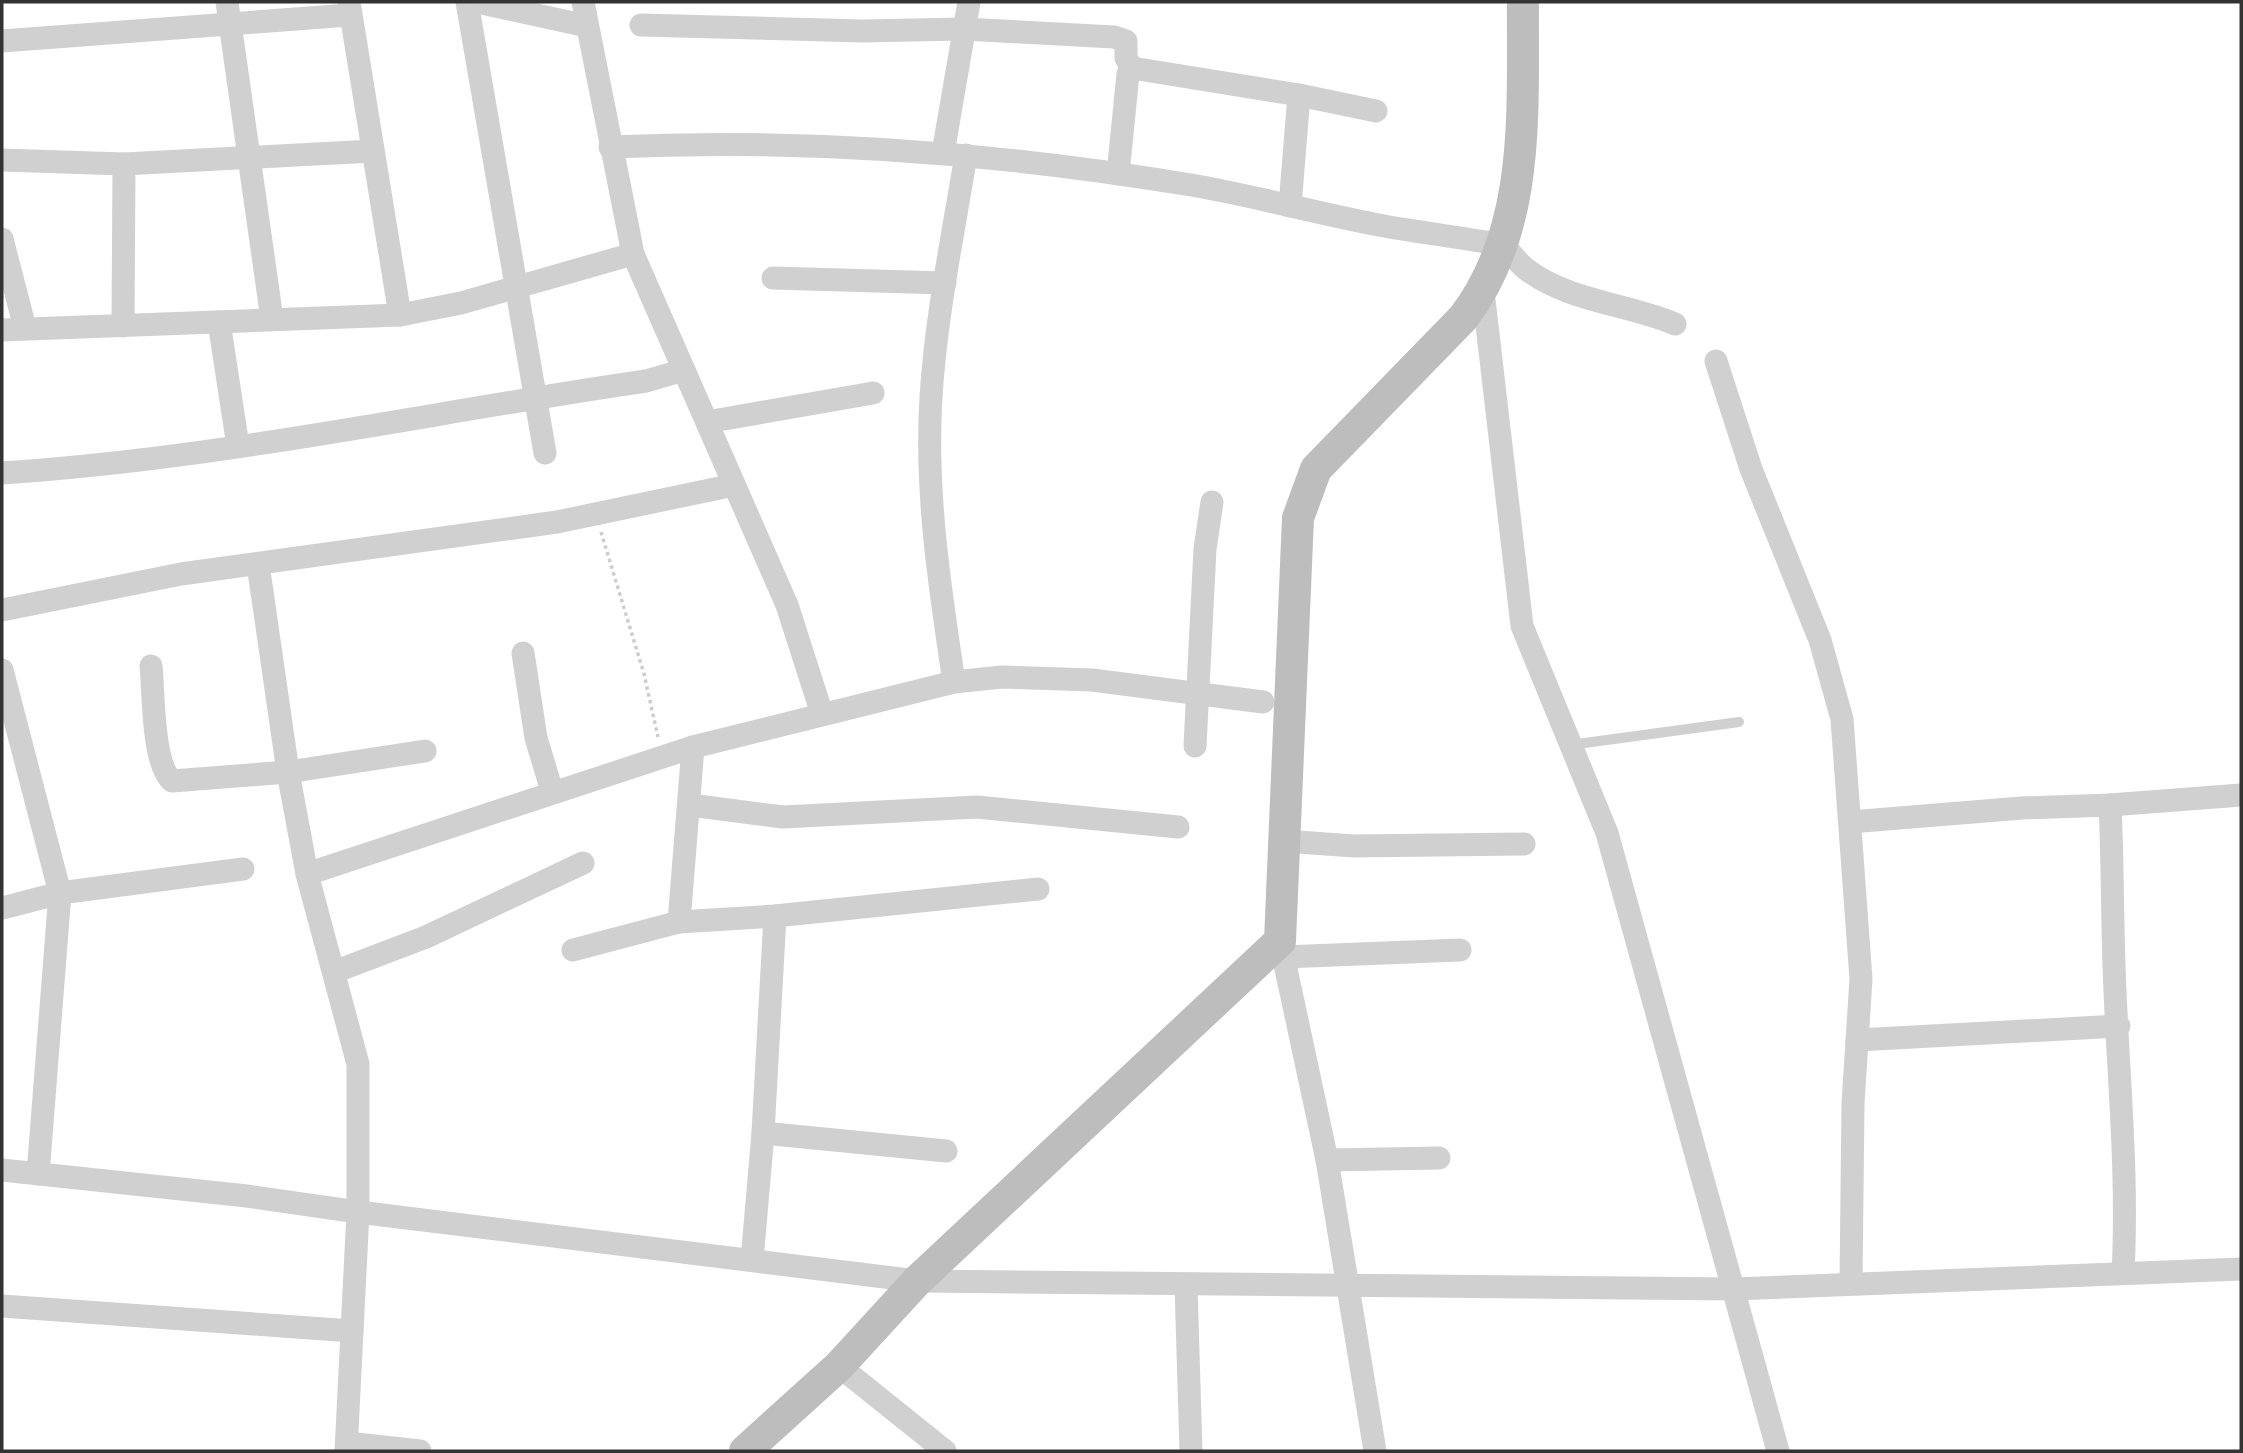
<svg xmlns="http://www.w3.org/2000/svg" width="2243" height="1453" font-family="Montserrat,sans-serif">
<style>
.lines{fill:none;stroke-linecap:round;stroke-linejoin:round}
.path{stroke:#cdcdcd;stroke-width:3.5;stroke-dasharray:3.5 3.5;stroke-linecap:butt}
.lane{stroke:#d0d0d0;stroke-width:10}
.street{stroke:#d0d0d0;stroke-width:23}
.secondary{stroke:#bdbdbd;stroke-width:32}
</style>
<rect width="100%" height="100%" fill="#fff"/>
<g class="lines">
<!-- path -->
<path class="path" d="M 601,532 L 644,674 L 658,737"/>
<!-- lane -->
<path class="lane" d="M 1570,745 L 1739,722"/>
<!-- street -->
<g class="street">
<path d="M 227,2 L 272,319"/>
<path d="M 349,2 L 400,315"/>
<path d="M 467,2 L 545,453"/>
<path d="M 477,2 L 587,26"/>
<path d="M 583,2 L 633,254 L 787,605 L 822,714"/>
<path d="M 641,25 L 862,31 L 964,29 L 1114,37 L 1126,41 L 1126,58 L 1132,68"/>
<path d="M 2,41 L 349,15"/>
<path d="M 610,147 C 804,138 999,153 1191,185 C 1256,196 1319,214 1384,226 C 1424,233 1464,238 1504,245 C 1511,253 1518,263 1526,269 C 1567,301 1628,304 1675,324"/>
<path d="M 943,153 L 969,2"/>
<path d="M 2,160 L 124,164 L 373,151"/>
<path d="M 1118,174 L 1128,74 L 1132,68 L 1299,95 L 1376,111"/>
<path d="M 1290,206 L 1299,95"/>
<path d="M 2,239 L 25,328"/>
<path d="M 773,278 L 945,283"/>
<path d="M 1483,291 L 1522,626 L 1607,833 L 1778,1451"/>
<path d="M 219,322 L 238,446"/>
<path d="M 123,326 L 124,164"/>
<path d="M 2,330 L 400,315 L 461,303 L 633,254"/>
<path d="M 1716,361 L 1751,469 L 1820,640 L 1842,719 L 1861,979 L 1853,1103 L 1851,1284"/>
<path d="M 707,422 L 873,393"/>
<path d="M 2,473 C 219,459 432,412 646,381 L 684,370"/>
<path d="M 258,564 L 288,772 L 307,874 L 358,1064 L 358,1212 L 346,1451"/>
<path d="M 2,610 L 181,574 L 557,522 L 734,485"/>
<path d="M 523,653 L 536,738 L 552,791"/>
<path d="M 151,666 C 154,694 152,763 172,781 L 288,772 L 425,751"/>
<path d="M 2,670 L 60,893 L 38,1174"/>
<path d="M 954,682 C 940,589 925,492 931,397 C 936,316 953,235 966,155"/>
<path d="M 1195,746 L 1205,549 L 1212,502"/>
<path d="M 690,805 L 783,817 L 977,807 L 1178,827"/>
<path d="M 2110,805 L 2241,795"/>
<path d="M 1850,822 L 2022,808 L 2110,805 C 2113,867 2112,929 2115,991 C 2119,1085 2128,1179 2123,1273"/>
<path d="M 1284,841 L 1354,846 L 1524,844"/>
<path d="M 307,874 L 693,747 L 954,682 L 1002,677 L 1092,680 L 1263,702"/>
<path d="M 2,908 L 60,893 L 243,869"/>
<path d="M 679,922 L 693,747"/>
<path d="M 1280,941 L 1327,1160 L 1375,1451"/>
<path d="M 573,950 L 679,922 L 775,916 L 1038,889"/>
<path d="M 1283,957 L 1460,950"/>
<path d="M 334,972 L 426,937 L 583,863"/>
<path d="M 1857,1040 L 2119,1026"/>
<path d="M 763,1133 L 946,1151"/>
<path d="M 1327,1160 L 1439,1158"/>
<path d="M 2,1170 L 247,1196 L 358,1212 L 917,1281 L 1733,1289 L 2241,1269"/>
<path d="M 752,1260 L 763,1133 L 775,916"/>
<path d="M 1186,1286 L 1191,1451"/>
<path d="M 2,1306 L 352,1331"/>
<path d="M 839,1366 L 945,1451"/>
<path d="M 347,1443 L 420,1451"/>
</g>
<!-- secondary -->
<path class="secondary" d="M 745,1451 L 839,1366 L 917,1281 L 1280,941 L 1298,518 L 1316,469 L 1463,318 C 1532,228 1522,109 1523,2"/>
</g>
<!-- border -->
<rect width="2243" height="1453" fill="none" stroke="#333333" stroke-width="7"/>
</svg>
